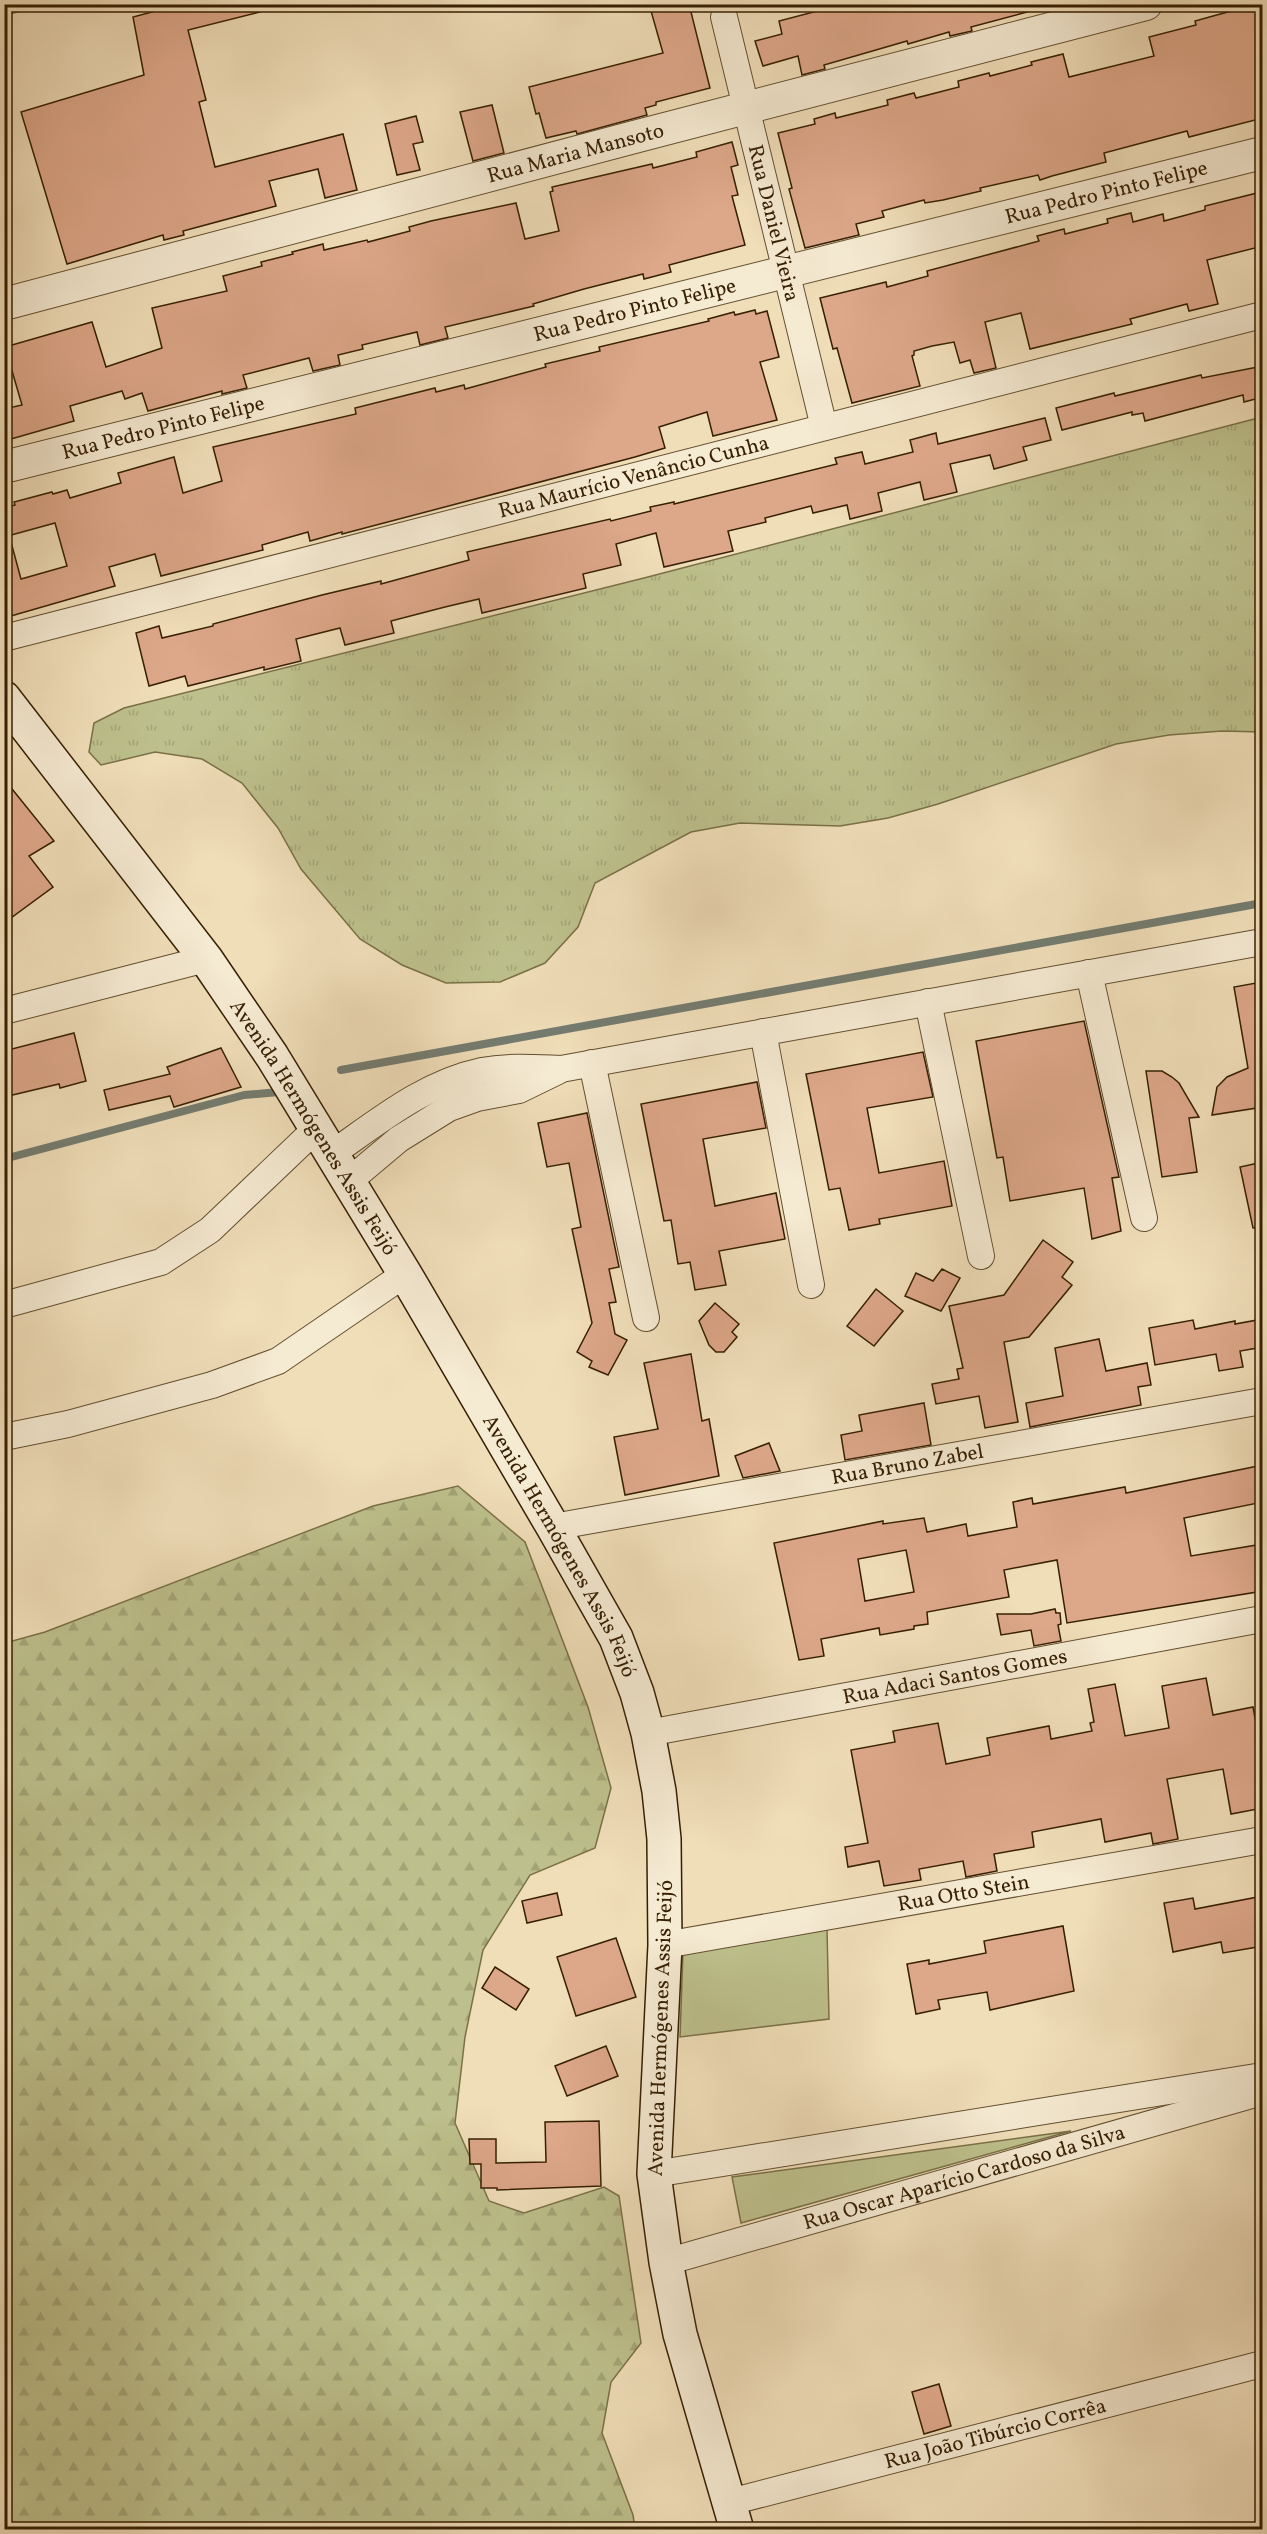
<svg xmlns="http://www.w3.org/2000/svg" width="1267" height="2534" font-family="Vollkorn,serif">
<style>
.grass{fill:url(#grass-tufts);stroke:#7a7047;stroke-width:1.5}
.forest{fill:url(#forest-firs);stroke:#7a7047;stroke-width:1.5}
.green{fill:#bdc08c;stroke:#7a7047;stroke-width:1.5}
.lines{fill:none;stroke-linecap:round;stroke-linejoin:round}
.stream{stroke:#747c70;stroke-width:8}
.building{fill:#dda789;stroke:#361f02;stroke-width:1.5;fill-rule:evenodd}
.minor-casing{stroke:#644f30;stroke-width:28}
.tertiary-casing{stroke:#644f30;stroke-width:34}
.secondary-casing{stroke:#361f02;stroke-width:36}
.minor{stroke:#f5ead2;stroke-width:26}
.tertiary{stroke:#f5ead2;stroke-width:32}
.secondary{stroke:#f5ead2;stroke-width:33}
.labels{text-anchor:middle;stroke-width:4.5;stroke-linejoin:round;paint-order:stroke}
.street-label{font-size:21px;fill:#361f02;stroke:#f5ead2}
</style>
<defs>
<pattern id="grass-tufts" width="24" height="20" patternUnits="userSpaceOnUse" patternTransform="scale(1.5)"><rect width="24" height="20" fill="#bdc08c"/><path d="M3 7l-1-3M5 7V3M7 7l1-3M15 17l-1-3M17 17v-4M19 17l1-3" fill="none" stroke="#a3a577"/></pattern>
<pattern id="forest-firs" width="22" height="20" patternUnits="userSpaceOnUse" patternTransform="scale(1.5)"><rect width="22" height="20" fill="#bdc08c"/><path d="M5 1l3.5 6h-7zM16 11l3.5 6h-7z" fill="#a3a577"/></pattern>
</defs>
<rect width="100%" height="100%" fill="#f0deb9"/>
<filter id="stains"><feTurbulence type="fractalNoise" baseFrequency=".00333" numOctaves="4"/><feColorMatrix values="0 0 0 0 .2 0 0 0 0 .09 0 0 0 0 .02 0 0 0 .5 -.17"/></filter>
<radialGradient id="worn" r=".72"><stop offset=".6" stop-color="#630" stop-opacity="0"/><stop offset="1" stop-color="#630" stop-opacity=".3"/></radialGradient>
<!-- grass -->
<path class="grass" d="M 1262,417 L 1262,732 L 1222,731 L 1169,735 L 1116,744 L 938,804 L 888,818 L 840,826 L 740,823 L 691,832 L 595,883 L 578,927 L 545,963 L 500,982 L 446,983 L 402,965 L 360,939 L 301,869 L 278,828 L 242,783 L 202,759 L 155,752 L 101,765 L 89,752 L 94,723 L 124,708 L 644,578 Z"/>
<!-- forest -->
<path class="forest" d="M 458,1486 L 525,1542 L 588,1707 L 611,1788 L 595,1848 L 530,1875 L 483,1950 L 465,2037 L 455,2123 L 489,2201 L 524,2213 L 604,2187 L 619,2196 L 641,2343 L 611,2382 L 602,2433 L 633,2515 L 635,2529 L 5,2530 L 5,1643 L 45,1632 L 373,1506 Z"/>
<!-- green -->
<g class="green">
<path d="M 5,4 L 46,4 L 46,5 L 5,15 Z"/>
<path d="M 827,1929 L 829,2019 L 680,2037 L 683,1952 Z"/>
<path d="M 1071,2131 L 741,2223 L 732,2177 Z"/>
</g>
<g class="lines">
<!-- stream -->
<g class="stream">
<path d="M 341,1070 L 1262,903"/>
<path d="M 4,1159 L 244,1095 L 279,1092"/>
</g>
</g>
<!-- building -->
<g class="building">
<path d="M 182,4 L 259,4 L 260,12 L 188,30 L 206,100 L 199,102 L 215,167 L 343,134 L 357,190 L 325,198 L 318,169 L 269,181 L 276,206 L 183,231 L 184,235 L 164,240 L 163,235 L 67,264 L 21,112 L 144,75 L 133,17 Z"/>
<path d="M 649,4 L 689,4 L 710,88 L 656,102 L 656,105 L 645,108 L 647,115 L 577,134 L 576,131 L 546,138 L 539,113 L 536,114 L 529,87 L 663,53 Z"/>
<path d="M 844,4 L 1031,4 L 1031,11 L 971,27 L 972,31 L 950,36 L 949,32 L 908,44 L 907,41 L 824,65 L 825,69 L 802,75 L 798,56 L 763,66 L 755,41 L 782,34 L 779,21 Z"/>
<path d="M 1263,5 L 1263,118 L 1189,137 L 1187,131 L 1104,153 L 1106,162 L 1052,176 L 1040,180 L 1038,175 L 980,188 L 981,191 L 943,200 L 925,203 L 924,200 L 882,211 L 884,217 L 856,224 L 859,235 L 805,248 L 789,189 L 792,188 L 778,133 L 815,124 L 814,119 L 835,113 L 836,118 L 888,105 L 887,100 L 914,93 L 916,98 L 959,87 L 958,81 L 989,73 L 990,76 L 1032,65 L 1031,62 L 1063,54 L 1069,77 L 1154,56 L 1149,37 L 1196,25 L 1195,21 L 1213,16 L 1250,6 L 1250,8 Z"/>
<path d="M 492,105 L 504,153 L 473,161 L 460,112 Z"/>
<path d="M 416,116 L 423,142 L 413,144 L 420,170 L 397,175 L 385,124 Z"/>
<path d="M 732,142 L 738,165 L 731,167 L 738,195 L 732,196 L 745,245 L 669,265 L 671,272 L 644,279 L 643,274 L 584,289 L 533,304 L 534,306 L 445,327 L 448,338 L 420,345 L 417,332 L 362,345 L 363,349 L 338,355 L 340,365 L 313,371 L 309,358 L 243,375 L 247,388 L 222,394 L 222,391 L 148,411 L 142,393 L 125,399 L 122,391 L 70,406 L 74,421 L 4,441 L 4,409 L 22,405 L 5,347 L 92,322 L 106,367 L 162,348 L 152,308 L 227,291 L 223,276 L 262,266 L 261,262 L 293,254 L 292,252 L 323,244 L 324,250 L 367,240 L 368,242 L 410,231 L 409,227 L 431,221 L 516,203 L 525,239 L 559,231 L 550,192 L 553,191 L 552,187 L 652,164 L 653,168 L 697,157 L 696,152 Z"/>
<path d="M 1257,193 L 1263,215 L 1263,246 L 1207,260 L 1218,304 L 1189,311 L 1187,304 L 1130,319 L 1132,324 L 1030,349 L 1021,313 L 985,322 L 996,368 L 974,373 L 970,360 L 960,363 L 954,342 L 932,346 L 914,351 L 914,355 L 912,356 L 920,386 L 852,403 L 837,348 L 833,349 L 820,298 L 886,282 L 887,287 L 928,276 L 927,271 L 1039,241 L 1037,236 L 1064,229 L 1065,234 L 1108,223 L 1107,219 L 1131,213 L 1133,222 L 1163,214 L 1164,221 L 1205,210 L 1205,206 Z"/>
<path d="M 755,310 L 756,314 L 767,311 L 779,357 L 760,362 L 777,420 L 713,436 L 707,412 L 659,427 L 665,448 L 635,457 L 342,534 L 342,532 L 310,541 L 308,532 L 262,545 L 263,550 L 161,576 L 155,554 L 109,567 L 115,586 L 4,618 L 4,543 L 11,542 L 21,579 L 67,566 L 55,523 L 4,537 L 4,508 L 15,505 L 14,502 L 52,492 L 53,494 L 67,490 L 70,498 L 121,483 L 118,473 L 174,457 L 183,493 L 222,481 L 213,447 L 356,414 L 355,408 L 435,388 L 436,392 L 464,385 L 465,389 L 546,367 L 545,364 L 600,351 L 599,347 L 709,321 L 708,319 L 734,312 L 735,315 Z"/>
<path d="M 1263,366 L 1263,397 L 1244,402 L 1243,395 L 1145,421 L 1143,413 L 1132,415 L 1132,412 L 1062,430 L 1056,408 L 1114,393 L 1115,396 L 1201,375 L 1202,378 Z"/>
<path d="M 1045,418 L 1051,440 L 1023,447 L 1027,460 L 994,469 L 990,455 L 950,464 L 957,492 L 924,500 L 920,482 L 878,493 L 882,511 L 850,519 L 847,505 L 813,513 L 811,506 L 765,518 L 766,522 L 728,531 L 733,551 L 664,567 L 656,533 L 616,544 L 621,565 L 583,574 L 586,588 L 482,613 L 479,599 L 445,607 L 391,621 L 394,633 L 345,645 L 340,628 L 296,639 L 301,661 L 264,670 L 264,667 L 188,686 L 185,676 L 149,686 L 136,633 L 159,626 L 162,638 L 213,626 L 213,624 L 322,595 L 381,581 L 381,584 L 469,560 L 467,552 L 610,519 L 611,521 L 651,511 L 650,507 L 674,502 L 674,504 L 837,464 L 835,458 L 862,452 L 865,464 L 913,452 L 910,440 L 936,433 L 938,444 Z"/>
<path d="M 4,779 L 54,841 L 29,856 L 53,887 L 4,923 Z"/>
<path d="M 1256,983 L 1263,1023 L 1263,1107 L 1212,1115 L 1217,1087 L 1227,1077 L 1248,1068 L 1234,987 Z"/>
<path d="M 1084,1021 L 1119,1177 L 1112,1178 L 1121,1231 L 1092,1239 L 1084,1188 L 1010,1201 L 1003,1157 L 997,1158 L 976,1041 Z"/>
<path d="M 74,1033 L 86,1081 L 60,1088 L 59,1084 L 4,1097 L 4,1051 Z"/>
<path d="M 221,1048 L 241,1087 L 174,1107 L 170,1096 L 109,1110 L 104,1090 L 170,1074 L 167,1067 Z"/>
<path d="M 923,1052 L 933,1097 L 867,1108 L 879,1173 L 944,1161 L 952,1206 L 879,1219 L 880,1224 L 849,1230 L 840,1188 L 829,1190 L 806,1074 Z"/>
<path d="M 1146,1071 L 1162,1071 L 1172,1077 L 1179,1083 L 1199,1117 L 1189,1118 L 1197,1172 L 1162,1177 Z"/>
<path d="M 757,1082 L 766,1128 L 703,1139 L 715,1206 L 776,1193 L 785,1239 L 719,1251 L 726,1285 L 695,1290 L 690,1262 L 678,1264 L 671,1220 L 664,1221 L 641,1104 Z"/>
<path d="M 587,1113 L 619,1267 L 609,1269 L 616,1302 L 609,1303 L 615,1334 L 627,1340 L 608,1375 L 589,1367 L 592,1361 L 577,1352 L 592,1323 L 572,1229 L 581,1227 L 569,1163 L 547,1167 L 538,1123 Z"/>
<path d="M 1263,1162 L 1263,1227 L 1253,1228 L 1240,1167 Z"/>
<path d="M 1043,1240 L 1073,1262 L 1062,1277 L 1072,1285 L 1029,1337 L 1004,1342 L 1018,1422 L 985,1428 L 979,1396 L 936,1404 L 932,1384 L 959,1379 L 957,1369 L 963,1368 L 949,1306 L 1004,1295 Z"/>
<path d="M 942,1269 L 960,1278 L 941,1311 L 905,1296 L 916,1273 L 933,1281 Z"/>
<path d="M 876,1289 L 903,1311 L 874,1346 L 847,1326 Z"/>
<path d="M 715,1303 L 739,1324 L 732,1332 L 737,1337 L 724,1352 L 716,1352 L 709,1345 L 699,1321 Z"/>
<path d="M 1263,1319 L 1263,1347 L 1240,1351 L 1243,1367 L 1219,1371 L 1216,1354 L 1155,1365 L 1149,1328 L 1193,1320 L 1195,1329 L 1235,1321 L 1235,1324 Z"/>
<path d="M 1099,1339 L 1106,1371 L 1147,1363 L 1151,1385 L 1138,1387 L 1141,1405 L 1030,1427 L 1026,1403 L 1063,1396 L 1055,1348 Z"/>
<path d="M 691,1354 L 702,1421 L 709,1419 L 719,1476 L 625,1495 L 614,1437 L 658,1429 L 644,1363 Z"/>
<path d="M 924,1403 L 931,1445 L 845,1460 L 841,1435 L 862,1431 L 859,1415 Z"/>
<path d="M 769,1443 L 780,1471 L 743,1478 L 735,1456 Z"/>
<path d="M 1263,1465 L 1263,1502 L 1184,1518 L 1191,1556 L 1263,1544 L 1263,1591 L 1067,1623 L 1057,1560 L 1004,1570 L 1009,1597 L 927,1612 L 928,1624 L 914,1626 L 914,1629 L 880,1635 L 879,1628 L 821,1639 L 824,1656 L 799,1660 L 774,1543 L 883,1521 L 883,1524 L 924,1518 L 927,1532 L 966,1524 L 968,1536 L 1017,1527 L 1013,1502 L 1032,1498 L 1033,1504 L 1125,1487 L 1126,1493 ZM 906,1550 L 914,1592 L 865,1601 L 858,1559 Z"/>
<path d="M 1055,1609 L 1056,1613 L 1060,1613 L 1061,1624 L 1058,1625 L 1061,1641 L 1034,1646 L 1031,1630 L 1001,1635 L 997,1614 L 1031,1614 Z"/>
<path d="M 1206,1678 L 1213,1715 L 1253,1707 L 1256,1723 L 1260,1722 L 1263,1808 L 1231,1814 L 1223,1769 L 1167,1779 L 1178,1839 L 1153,1844 L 1151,1833 L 1105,1842 L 1101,1819 L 1032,1832 L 1034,1847 L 994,1854 L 997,1871 L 966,1877 L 963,1861 L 919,1869 L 921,1880 L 884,1886 L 879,1861 L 848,1867 L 845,1847 L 868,1843 L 851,1750 L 895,1742 L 893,1731 L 938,1723 L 946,1764 L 990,1755 L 987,1738 L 1049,1726 L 1051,1739 L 1092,1731 L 1090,1723 L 1094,1722 L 1088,1689 L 1115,1684 L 1125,1736 L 1169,1728 L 1162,1686 Z"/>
<path d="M 557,1893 L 562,1915 L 527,1923 L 522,1901 Z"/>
<path d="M 1263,1896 L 1263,1946 L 1223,1953 L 1221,1942 L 1173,1952 L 1164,1903 L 1193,1898 L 1195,1909 Z"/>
<path d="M 1063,1926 L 1074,1991 L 990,2010 L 987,1992 L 938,2000 L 940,2009 L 916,2014 L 907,1964 L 929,1960 L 929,1964 L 986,1953 L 984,1941 Z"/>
<path d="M 616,1938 L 636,1997 L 576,2016 L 557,1957 Z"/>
<path d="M 495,1967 L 529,1989 L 516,2010 L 482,1988 Z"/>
<path d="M 606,2046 L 618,2076 L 567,2096 L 555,2066 Z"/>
<path d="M 599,2121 L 601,2186 L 497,2190 L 497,2188 L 481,2188 L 481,2164 L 470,2164 L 469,2139 L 496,2139 L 496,2163 L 546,2162 L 545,2122 Z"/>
<path d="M 939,2384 L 951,2426 L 924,2434 L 912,2392 Z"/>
</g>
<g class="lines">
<!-- minor casing -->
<g class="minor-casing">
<g id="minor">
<path id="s1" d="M 724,17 L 824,427"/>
<path id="s2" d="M 4,638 L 1262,315"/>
<path d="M 1089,973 L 1144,1218"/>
<path d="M 928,1002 L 981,1256"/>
<path d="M 4,1011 L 206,959"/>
<path d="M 763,1032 L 811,1285"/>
<path d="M 592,1063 L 646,1318"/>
<path d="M 333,1153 C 379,1121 425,1083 482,1071 C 508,1066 534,1068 561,1069 L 1262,942"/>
<path d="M 349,1181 L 399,1139 L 449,1108 L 477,1098 L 519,1090 L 558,1071"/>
<path d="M 4,1305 L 161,1262 L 210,1230 L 317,1128"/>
<path d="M 4,1437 L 68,1424 L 212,1385 L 278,1361 L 405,1274"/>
<path id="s3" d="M 553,1527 L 1262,1401"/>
<path id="s4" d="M 648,1733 L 1262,1619"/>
<path id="s5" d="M 665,1945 L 1262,1840"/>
<path d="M 654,2174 L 1262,2076"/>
<path id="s6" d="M 666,2262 L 1262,2092"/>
<path id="s7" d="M 730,2502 L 1262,2364"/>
</g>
</g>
<!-- tertiary casing -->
<g class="tertiary-casing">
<g id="tertiary">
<path id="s8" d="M 4,304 L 638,136 L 1146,4"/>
<path id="s9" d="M 4,467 L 1262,153"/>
</g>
</g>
<!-- secondary casing -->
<g class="secondary-casing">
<g id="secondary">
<path id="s10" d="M 4,698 L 206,959 L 272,1056 L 405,1274 L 553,1527 L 616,1638 L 637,1693 L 648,1733 L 659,1791 L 664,1839 L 665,1945 L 654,2174 L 666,2262 L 680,2334 L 737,2530"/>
</g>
</g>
<!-- minor -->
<use href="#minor" class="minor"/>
<!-- tertiary -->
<use href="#tertiary" class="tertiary"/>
<!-- secondary -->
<use href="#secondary" class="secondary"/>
</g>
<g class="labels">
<!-- street labels -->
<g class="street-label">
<text dy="7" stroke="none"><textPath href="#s8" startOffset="591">Rua Maria Mansoto</textPath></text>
<text dy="7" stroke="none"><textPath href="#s9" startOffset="1136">Rua Pedro Pinto Felipe</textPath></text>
<text dy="7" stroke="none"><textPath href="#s1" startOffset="212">Rua Daniel Vieira</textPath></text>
<text dy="7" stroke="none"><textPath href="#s9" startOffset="650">Rua Pedro Pinto Felipe</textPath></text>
<text dy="7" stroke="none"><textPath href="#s9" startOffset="164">Rua Pedro Pinto Felipe</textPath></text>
<text dy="7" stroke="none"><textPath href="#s2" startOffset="650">Rua Maurício Venâncio Cunha</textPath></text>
<text dy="7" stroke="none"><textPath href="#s10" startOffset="530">Avenida Hermógenes Assis Feijó</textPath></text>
<text dy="7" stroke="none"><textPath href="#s3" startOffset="360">Rua Bruno Zabel</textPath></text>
<text dy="7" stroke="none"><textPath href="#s10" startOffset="1016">Avenida Hermógenes Assis Feijó</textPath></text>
<text dy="7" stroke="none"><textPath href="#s4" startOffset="312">Rua Adaci Santos Gomes</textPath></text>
<text dy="7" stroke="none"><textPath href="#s5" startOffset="303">Rua Otto Stein</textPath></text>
<text transform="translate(660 2028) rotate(-88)" y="7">Avenida Hermógenes Assis Feijó</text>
<text dy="7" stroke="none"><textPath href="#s6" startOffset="310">Rua Oscar Aparício Cardoso da Silva</textPath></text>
<text dy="7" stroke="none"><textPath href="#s7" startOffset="274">Rua João Tibúrcio Corrêa</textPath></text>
</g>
</g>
<!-- margin -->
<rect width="1267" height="2534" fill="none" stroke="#f0deb9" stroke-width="24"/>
<rect x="6" y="6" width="1255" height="2522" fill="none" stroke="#361f02" stroke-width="3"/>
<rect x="12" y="12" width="1243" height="2510" fill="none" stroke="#361f02" stroke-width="1.5"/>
<rect width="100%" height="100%" filter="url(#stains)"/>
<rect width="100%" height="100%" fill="url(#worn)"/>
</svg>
